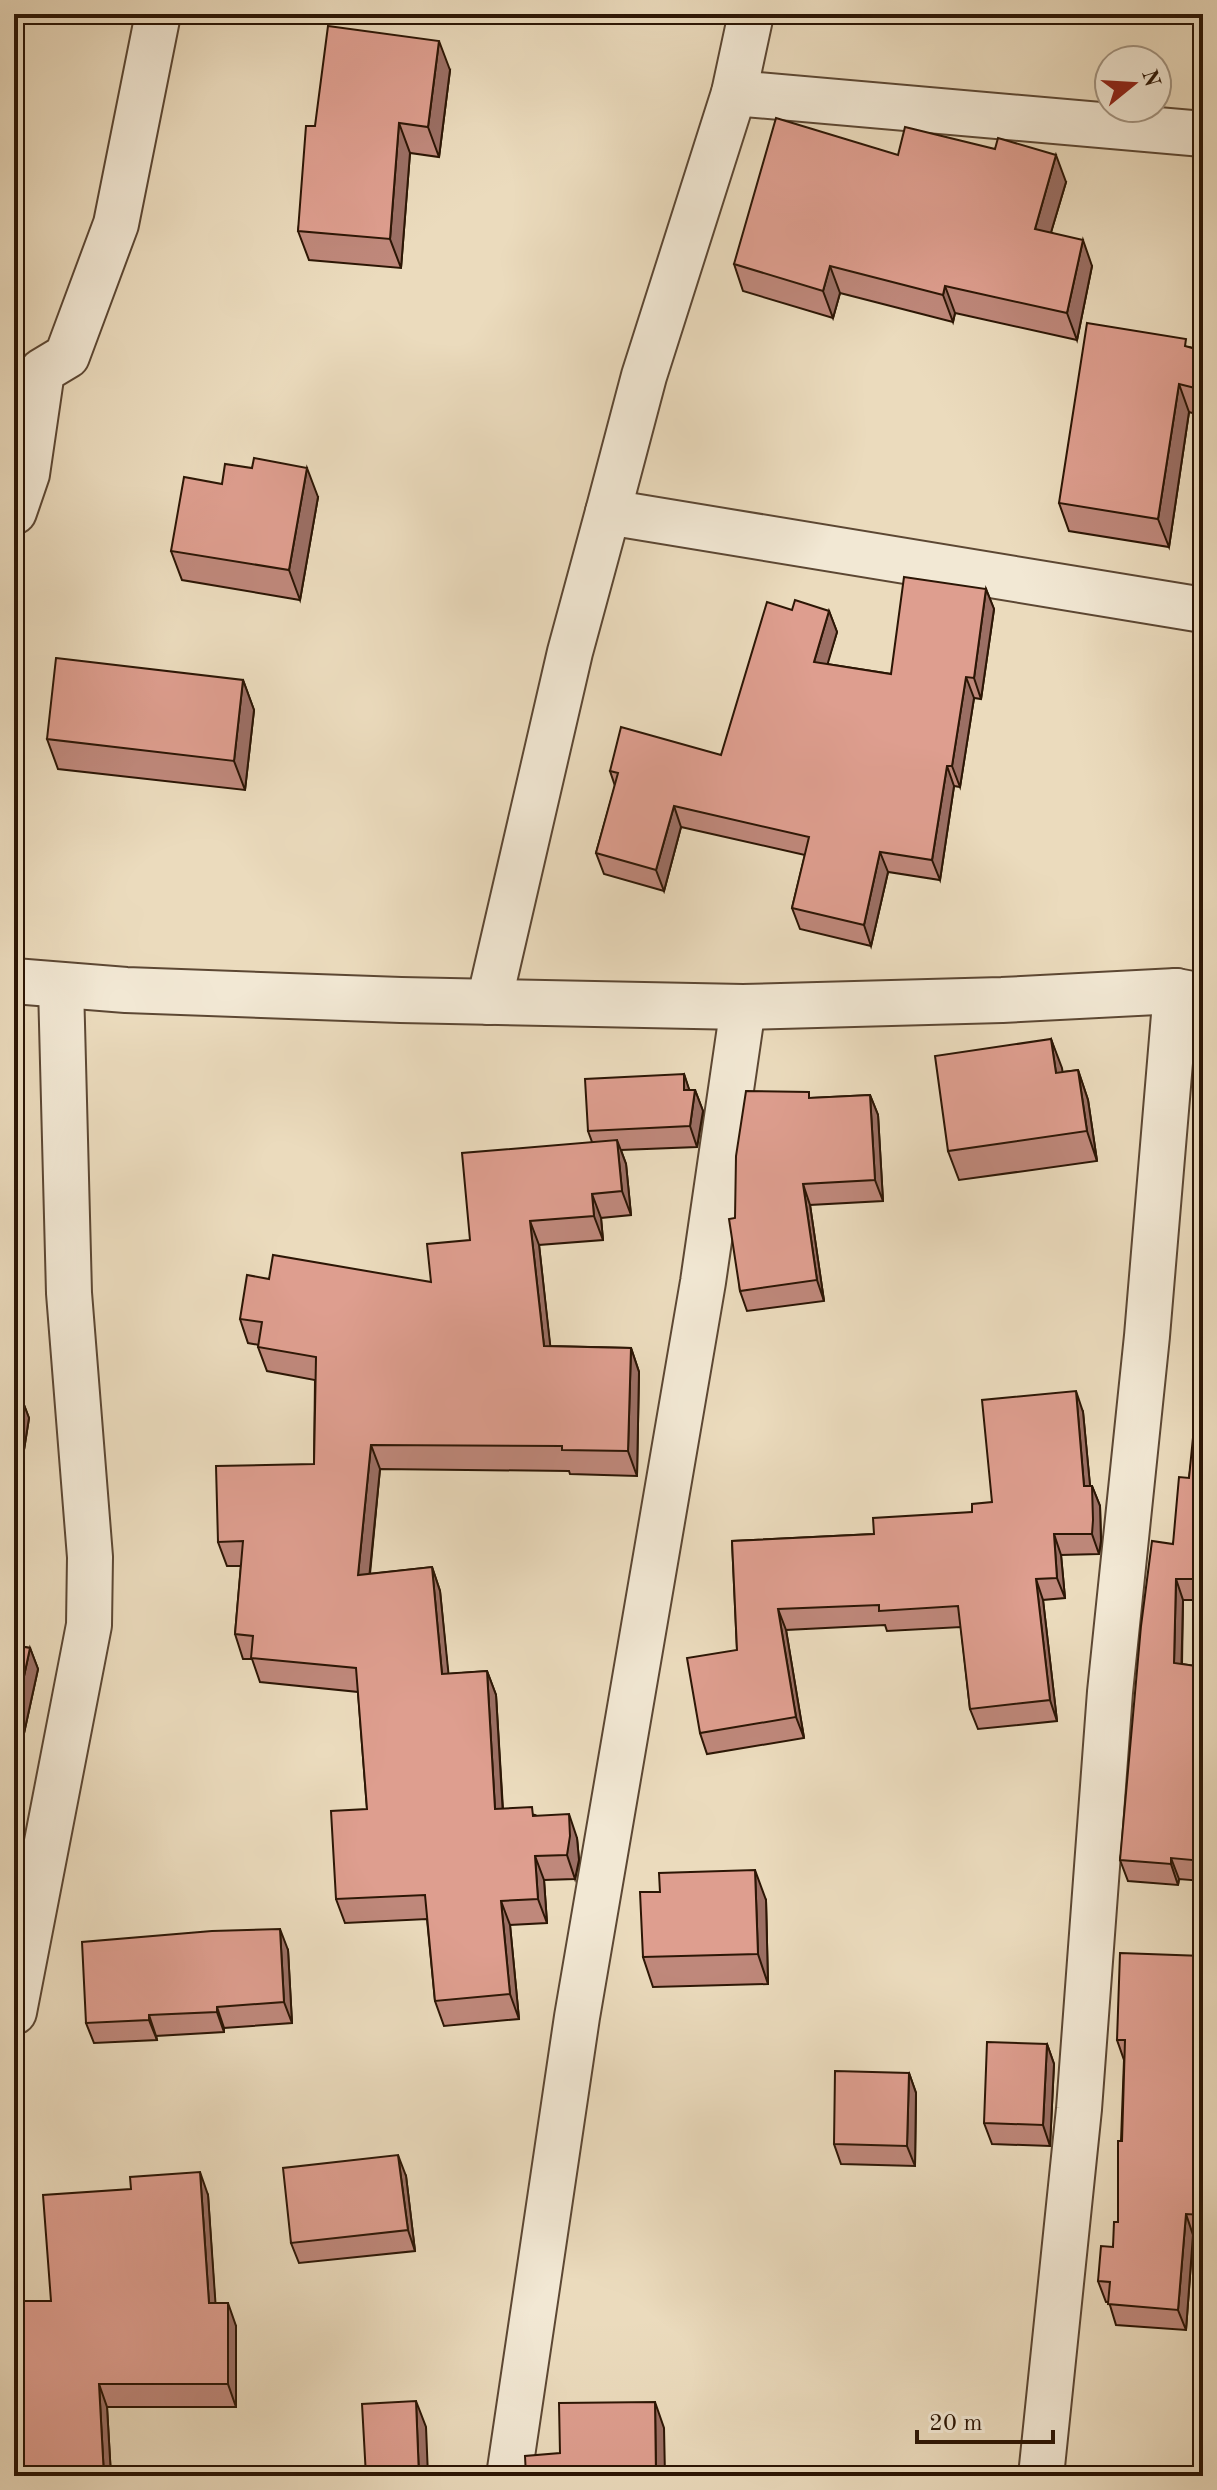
<svg xmlns="http://www.w3.org/2000/svg" width="1217" height="2490" font-family="'Old Standard TT',serif">
<style>
.lines{fill:none;stroke-linecap:round;stroke-linejoin:round}
.minor-casing{stroke:#5c4733;stroke-width:48}
.minor{stroke:#f2e8d4;stroke-width:44}
.wall{fill:#bf887b;stroke:#2c1605;stroke-width:2}
.shaded-wall{fill:#9b6f64;stroke:#2c1605;stroke-width:2}
.building{fill:#de9e8f;stroke:#2c1605;stroke-width:2}
</style>
<rect width="100%" height="100%" fill="#ebdbbd"/>
<filter id="stains"><feTurbulence type="fractalNoise" baseFrequency=".0025" numOctaves="4"/><feColorMatrix values="0 0 0 0 .2 0 0 0 0 .09 0 0 0 0 .02 0 0 0 .5 -.17"/></filter>
<radialGradient id="worn" r=".72"><stop offset=".6" stop-color="#630" stop-opacity="0"/><stop offset="1" stop-color="#630" stop-opacity=".3"/></radialGradient>
<g class="lines">
<!-- minor casing -->
<g class="minor-casing">
<g id="minor">
<path d="M 734,93 L 1203,134"/>
<path d="M 14,512 L 27,474 L 42,371 L 67,356 L 116,224 L 158,14"/>
<path d="M 608,512 L 1203,610"/>
<path d="M 14,981 L 126,990 L 401,1000 L 743,1007 L 1002,1000 L 1176,991 L 1203,996"/>
<path d="M 489,1002 L 570,652 L 608,512 L 644,376 L 734,93 L 751,14"/>
<path d="M 14,2012 L 89,1625 L 90,1557 L 69,1293 L 61,986"/>
<path d="M 509,2476 L 577,2017 L 703,1282 L 743,1007"/>
<path d="M 1041,2476 L 1079,2109 L 1110,1692 L 1147,1336 L 1176,991"/>
</g>
</g>
<!-- minor -->
<use href="#minor" class="minor"/>
</g>
<!-- wall -->
<g class="wall">
<path d="M 450,70 L 439,157 L 410,153 L 401,268 L 309,260 L 298,231 L 315,126 Z"/>
<path d="M 898,155 L 1066,182 L 1051,232 L 1092,266 L 1077,340 L 955,313 L 953,322 L 840,293 L 833,318 L 743,291 L 734,264 Z"/>
<path d="M 1189,347 L 1203,351 L 1203,416 L 1189,412 L 1169,547 L 1069,531 L 1059,503 Z"/>
<path d="M 222,484 L 318,497 L 300,600 L 182,580 L 171,551 Z"/>
<path d="M 986,589 L 994,609 L 981,699 L 974,698 L 960,787 L 954,786 L 940,880 L 888,872 L 871,946 L 800,929 L 792,908 L 805,855 L 681,827 L 664,891 L 604,874 L 596,853 L 615,786 L 610,771 L 721,755 L 792,610 L 829,611 L 837,632 L 827,664 L 891,674 Z"/>
<path d="M 243,680 L 254,710 L 245,790 L 58,769 L 47,739 Z"/>
<path d="M 1051,1039 L 1062,1072 L 1078,1070 L 1088,1100 L 1097,1161 L 959,1180 L 948,1151 Z"/>
<path d="M 684,1074 L 689,1090 L 695,1090 L 703,1111 L 697,1147 L 621,1150 L 626,1164 L 631,1215 L 601,1218 L 603,1240 L 539,1245 L 550,1346 L 631,1348 L 639,1372 L 637,1476 L 570,1474 L 569,1471 L 380,1469 L 370,1574 L 432,1567 L 440,1591 L 448,1674 L 487,1671 L 496,1695 L 503,1809 L 535,1815 L 577,1838 L 579,1860 L 575,1879 L 544,1880 L 547,1923 L 510,1925 L 519,2019 L 444,2026 L 435,2001 L 427,1919 L 345,1923 L 336,1899 L 367,1809 L 358,1692 L 260,1682 L 252,1659 L 243,1659 L 235,1634 L 241,1566 L 227,1566 L 218,1542 L 314,1464 L 315,1380 L 267,1371 L 258,1347 L 259,1345 L 248,1343 L 240,1319 L 269,1279 L 431,1282 L 470,1240 L 592,1142 L 588,1131 Z"/>
<path d="M 870,1095 L 878,1115 L 883,1201 L 810,1205 L 824,1301 L 747,1311 L 740,1291 L 735,1218 L 811,1098 Z"/>
<path d="M 1203,1378 L 1203,1600 L 1183,1600 L 1182,1664 L 1203,1667 L 1203,1881 L 1179,1879 L 1178,1885 L 1128,1881 L 1120,1860 L 1173,1544 L 1189,1478 Z"/>
<path d="M 14,1396 L 21,1397 L 29,1418 L 18,1488 L 14,1488 Z"/>
<path d="M 1083,1412 L 1090,1486 L 1092,1486 L 1100,1506 L 1101,1541 L 1099,1554 L 1061,1555 L 1065,1598 L 1043,1600 L 1057,1721 L 978,1729 L 970,1709 L 961,1627 L 887,1631 L 885,1625 L 786,1630 L 804,1738 L 707,1754 L 700,1733 L 737,1650 L 732,1541 L 874,1534 L 972,1512 L 992,1502 Z"/>
<path d="M 14,1645 L 30,1648 L 38,1669 L 21,1747 L 14,1745 Z"/>
<path d="M 766,1900 L 768,1984 L 653,1987 L 643,1957 Z"/>
<path d="M 288,1950 L 292,2023 L 224,2028 L 224,2032 L 156,2036 L 157,2040 L 94,2043 L 86,2023 Z"/>
<path d="M 1203,1956 L 1203,2235 L 1193,2235 L 1186,2330 L 1116,2325 L 1109,2302 L 1106,2302 L 1098,2281 L 1113,2247 L 1118,2222 L 1124,2060 L 1117,2040 Z"/>
<path d="M 1047,2044 L 1054,2064 L 1050,2146 L 992,2144 L 984,2123 Z"/>
<path d="M 909,2073 L 916,2093 L 915,2166 L 841,2164 L 834,2144 Z"/>
<path d="M 406,2176 L 415,2251 L 299,2263 L 291,2243 Z"/>
<path d="M 208,2195 L 215,2303 L 236,2326 L 236,2407 L 107,2407 L 111,2476 L 14,2476 L 18,2442 L 51,2301 Z"/>
</g>
<!-- shaded-wall -->
<g class="shaded-wall">
<path d="M 439,41 L 450,70 L 439,157 L 428,127 Z"/>
<path d="M 399,123 L 410,153 L 401,268 L 390,239 Z"/>
<path d="M 1056,155 L 1066,182 L 1044,256 L 1035,229 Z"/>
<path d="M 1083,240 L 1092,266 L 1077,340 L 1067,313 Z"/>
<path d="M 830,266 L 840,293 L 833,318 L 823,291 Z"/>
<path d="M 945,286 L 955,313 L 953,322 L 943,295 Z"/>
<path d="M 1179,384 L 1189,412 L 1169,547 L 1158,519 Z"/>
<path d="M 307,468 L 318,497 L 300,600 L 289,570 Z"/>
<path d="M 986,589 L 994,609 L 981,699 L 974,678 Z"/>
<path d="M 829,611 L 837,632 L 822,683 L 814,662 Z"/>
<path d="M 966,677 L 974,698 L 960,787 L 952,766 Z"/>
<path d="M 243,680 L 254,710 L 245,790 L 234,761 Z"/>
<path d="M 947,766 L 954,786 L 940,880 L 932,860 Z"/>
<path d="M 674,806 L 681,827 L 664,891 L 656,870 Z"/>
<path d="M 880,852 L 888,872 L 871,946 L 864,925 Z"/>
<path d="M 1051,1039 L 1062,1068 L 1067,1103 L 1056,1073 Z"/>
<path d="M 1078,1070 L 1088,1100 L 1097,1161 L 1087,1131 Z"/>
<path d="M 684,1074 L 691,1095 L 684,1090 Z"/>
<path d="M 695,1090 L 703,1111 L 697,1147 L 690,1126 Z"/>
<path d="M 870,1095 L 878,1115 L 883,1201 L 875,1180 Z"/>
<path d="M 617,1140 L 626,1164 L 631,1215 L 622,1191 Z"/>
<path d="M 803,1184 L 810,1205 L 824,1301 L 817,1280 Z"/>
<path d="M 592,1194 L 601,1218 L 603,1240 L 594,1216 Z"/>
<path d="M 530,1221 L 539,1245 L 553,1370 L 544,1346 Z"/>
<path d="M 631,1348 L 639,1372 L 637,1476 L 628,1451 Z"/>
<path d="M 1076,1391 L 1083,1412 L 1092,1506 L 1084,1486 Z"/>
<path d="M 21,1397 L 29,1418 L 18,1488 L 14,1476 L 14,1447 Z"/>
<path d="M 371,1445 L 380,1469 L 367,1599 L 358,1575 Z"/>
<path d="M 1092,1486 L 1100,1506 L 1101,1541 L 1099,1554 L 1092,1534 Z"/>
<path d="M 1054,1534 L 1061,1555 L 1065,1598 L 1057,1578 Z"/>
<path d="M 432,1567 L 440,1591 L 451,1698 L 442,1674 Z"/>
<path d="M 1036,1579 L 1043,1600 L 1057,1721 L 1050,1700 Z"/>
<path d="M 1176,1579 L 1183,1600 L 1181,1684 L 1174,1663 Z"/>
<path d="M 778,1609 L 786,1630 L 804,1738 L 796,1717 Z"/>
<path d="M 30,1648 L 38,1669 L 21,1747 L 14,1727 L 14,1723 Z"/>
<path d="M 487,1671 L 496,1695 L 504,1833 L 495,1809 Z"/>
<path d="M 569,1814 L 577,1838 L 579,1860 L 575,1879 L 567,1855 Z"/>
<path d="M 535,1856 L 544,1880 L 547,1923 L 538,1899 Z"/>
<path d="M 1171,1858 L 1179,1879 L 1178,1885 L 1171,1864 Z"/>
<path d="M 755,1870 L 766,1900 L 768,1984 L 758,1954 Z"/>
<path d="M 501,1901 L 510,1925 L 519,2019 L 510,1994 Z"/>
<path d="M 280,1929 L 288,1950 L 292,2023 L 284,2002 Z"/>
<path d="M 217,2007 L 224,2028 L 224,2032 L 217,2012 Z"/>
<path d="M 149,2015 L 156,2036 L 157,2040 L 149,2020 Z"/>
<path d="M 1047,2044 L 1054,2064 L 1050,2146 L 1043,2125 Z"/>
<path d="M 909,2073 L 916,2093 L 915,2166 L 907,2146 Z"/>
<path d="M 398,2155 L 406,2176 L 415,2251 L 408,2230 Z"/>
<path d="M 200,2172 L 208,2195 L 217,2325 L 209,2303 Z"/>
<path d="M 1186,2214 L 1193,2235 L 1186,2330 L 1178,2310 Z"/>
<path d="M 228,2303 L 236,2326 L 236,2407 L 228,2384 Z"/>
<path d="M 99,2384 L 107,2407 L 111,2476 L 104,2476 Z"/>
<path d="M 416,2401 L 426,2427 L 428,2476 L 419,2476 Z"/>
<path d="M 655,2402 L 664,2428 L 665,2476 L 656,2476 Z"/>
</g>
<!-- building -->
<g class="building">
<path d="M 328,26 L 439,41 L 428,127 L 399,123 L 390,239 L 298,231 L 306,126 L 315,126 Z"/>
<path d="M 776,118 L 898,155 L 905,127 L 995,149 L 998,138 L 1056,155 L 1035,229 L 1083,240 L 1067,313 L 945,286 L 943,295 L 830,266 L 823,291 L 734,264 Z"/>
<path d="M 1087,323 L 1186,339 L 1185,346 L 1203,351 L 1203,390 L 1179,384 L 1158,519 L 1059,503 Z"/>
<path d="M 254,458 L 307,468 L 289,570 L 171,551 L 184,477 L 222,484 L 225,464 L 252,468 Z"/>
<path d="M 904,577 L 986,589 L 974,678 L 966,677 L 952,766 L 947,766 L 932,860 L 880,852 L 864,925 L 792,908 L 809,837 L 674,806 L 656,870 L 596,853 L 618,773 L 610,771 L 621,727 L 721,755 L 767,602 L 792,610 L 795,600 L 829,611 L 814,662 L 891,674 Z"/>
<path d="M 56,658 L 243,680 L 234,761 L 47,739 Z"/>
<path d="M 1051,1039 L 1056,1073 L 1078,1070 L 1087,1131 L 948,1151 L 935,1056 Z"/>
<path d="M 684,1074 L 684,1090 L 695,1090 L 690,1126 L 588,1131 L 585,1079 Z"/>
<path d="M 746,1091 L 809,1092 L 809,1098 L 870,1095 L 875,1180 L 803,1184 L 817,1280 L 740,1291 L 729,1219 L 735,1218 L 736,1156 Z"/>
<path d="M 617,1140 L 622,1191 L 592,1194 L 594,1216 L 530,1221 L 544,1346 L 631,1348 L 628,1451 L 562,1450 L 562,1446 L 371,1445 L 358,1575 L 432,1567 L 442,1674 L 487,1671 L 495,1809 L 532,1807 L 533,1816 L 569,1814 L 570,1836 L 567,1855 L 535,1856 L 538,1899 L 501,1901 L 510,1994 L 435,2001 L 425,1895 L 336,1899 L 331,1811 L 367,1809 L 356,1668 L 251,1658 L 253,1636 L 235,1634 L 243,1541 L 218,1542 L 216,1466 L 314,1464 L 316,1357 L 258,1347 L 262,1322 L 240,1319 L 247,1275 L 269,1279 L 273,1255 L 431,1282 L 427,1244 L 470,1240 L 462,1153 Z"/>
<path d="M 1199,1377 L 1203,1378 L 1203,1579 L 1176,1579 L 1174,1663 L 1203,1667 L 1203,1861 L 1171,1858 L 1171,1864 L 1120,1860 L 1141,1626 L 1152,1541 L 1173,1544 L 1179,1477 L 1189,1478 Z"/>
<path d="M 1076,1391 L 1084,1486 L 1092,1486 L 1093,1520 L 1092,1534 L 1054,1534 L 1057,1578 L 1036,1579 L 1050,1700 L 970,1709 L 958,1606 L 879,1611 L 879,1605 L 778,1609 L 796,1717 L 700,1733 L 687,1658 L 737,1650 L 732,1541 L 874,1534 L 873,1518 L 972,1512 L 972,1504 L 992,1502 L 982,1400 Z"/>
<path d="M 14,1396 L 21,1397 L 14,1447 Z"/>
<path d="M 14,1645 L 30,1648 L 14,1723 Z"/>
<path d="M 755,1870 L 758,1954 L 643,1957 L 640,1892 L 660,1892 L 659,1873 Z"/>
<path d="M 280,1929 L 284,2002 L 217,2007 L 217,2012 L 149,2015 L 149,2020 L 86,2023 L 82,1942 L 212,1931 Z"/>
<path d="M 1120,1953 L 1203,1956 L 1203,2215 L 1186,2214 L 1178,2310 L 1108,2304 L 1110,2282 L 1098,2281 L 1101,2246 L 1113,2247 L 1114,2222 L 1118,2222 L 1118,2141 L 1122,2141 L 1125,2040 L 1117,2040 Z"/>
<path d="M 987,2042 L 1047,2044 L 1043,2125 L 984,2123 Z"/>
<path d="M 835,2071 L 909,2073 L 907,2146 L 834,2144 Z"/>
<path d="M 398,2155 L 408,2230 L 291,2243 L 283,2168 Z"/>
<path d="M 200,2172 L 209,2303 L 228,2303 L 228,2384 L 99,2384 L 104,2476 L 14,2476 L 14,2442 L 18,2442 L 18,2301 L 51,2301 L 43,2195 L 131,2189 L 130,2177 Z"/>
<path d="M 416,2401 L 419,2476 L 366,2476 L 362,2404 Z"/>
<path d="M 655,2402 L 656,2476 L 526,2476 L 525,2456 L 560,2453 L 559,2403 Z"/>
</g>
<!-- margin -->
<rect width="1217" height="2490" fill="none" stroke="#ebdbbd" stroke-width="48"/>
<rect x="16" y="16" width="1185" height="2458" fill="none" stroke="#2c1605" stroke-width="4"/>
<rect x="24" y="24" width="1169" height="2442" fill="none" stroke="#2c1605" stroke-width="2"/>
<!-- north arrow -->
<g transform="translate(1133 84) rotate(72)"><circle r="38" fill="#f2e8d4" stroke="#a39481" stroke-width="2"/>
<path d="M0-6L14 30L0 20L-14 30Z" fill="#8f2418"/>
<text y="-12" font-size="22" font-weight="bold" text-anchor="middle" fill="#2c1605">N</text>
</g>
<!-- scale -->
<path d="M917 2430v12h136v-12" fill="none" stroke="#2c1605" stroke-width="4"/>
<text x="929" y="2430" font-size="24" fill="#2c1605" stroke="#f2e8d4" stroke-width="6" paint-order="stroke">20 m</text>
<rect width="100%" height="100%" filter="url(#stains)"/>
<rect width="100%" height="100%" fill="url(#worn)"/>
</svg>
